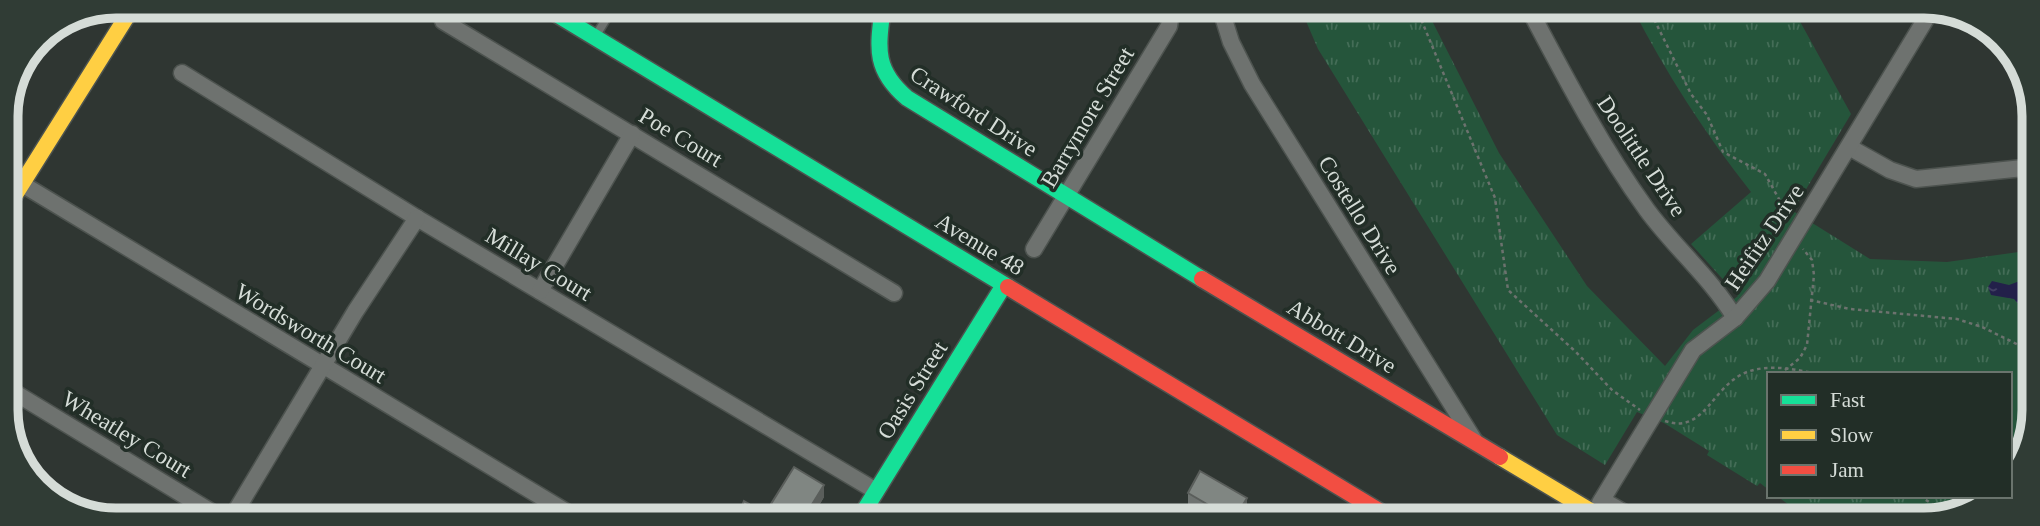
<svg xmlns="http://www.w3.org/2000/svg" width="2040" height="526" font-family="'Times New Roman',serif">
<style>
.grass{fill:url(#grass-tufts)}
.water{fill:url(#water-ripples)}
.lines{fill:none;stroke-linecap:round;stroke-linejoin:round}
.lane-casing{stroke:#4d534f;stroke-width:11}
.street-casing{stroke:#4d534f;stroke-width:19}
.fast-casing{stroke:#4d534f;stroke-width:19}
.slow-casing{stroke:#4d534f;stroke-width:19}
.jam-casing{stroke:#4d534f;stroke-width:19}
.path{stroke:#6c726e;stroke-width:2.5;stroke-dasharray:3.5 3.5;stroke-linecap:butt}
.lane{stroke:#6e726f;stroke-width:8}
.street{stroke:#6e726f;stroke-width:16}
.fast{stroke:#16e098;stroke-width:16}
.slow{stroke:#ffcf43;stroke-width:16}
.jam{stroke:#f24e42;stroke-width:16}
.wall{fill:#6e7370}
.shaded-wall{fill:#5a5e5b}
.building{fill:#808682;stroke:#5a5e5b;stroke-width:2}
.labels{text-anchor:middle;stroke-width:7;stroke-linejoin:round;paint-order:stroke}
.street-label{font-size:23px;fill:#d5dcd7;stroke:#222e27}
.rim{fill:none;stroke:#d5dcd7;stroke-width:9}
</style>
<defs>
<pattern id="grass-tufts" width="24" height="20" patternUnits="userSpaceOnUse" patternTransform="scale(1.75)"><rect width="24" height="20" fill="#25553b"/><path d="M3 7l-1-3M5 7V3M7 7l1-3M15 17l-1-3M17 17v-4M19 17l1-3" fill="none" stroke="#446d57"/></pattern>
<pattern id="water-ripples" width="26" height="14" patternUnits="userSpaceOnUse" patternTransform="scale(1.75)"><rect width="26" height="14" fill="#23204a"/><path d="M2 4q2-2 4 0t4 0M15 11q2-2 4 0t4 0" fill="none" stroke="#424063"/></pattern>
</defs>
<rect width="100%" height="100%" fill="#2f3632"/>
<!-- grass -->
<g class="grass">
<path d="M 1300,7 L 1425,7 L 1499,153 L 1587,286 L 1665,366 L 1693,330 L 1738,296 L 1691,244 L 1751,192 C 1706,135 1665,72 1632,7 L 1792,7 L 1851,114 L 1793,211 L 1870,259 L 1947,262 L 2033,250 L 2033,432 L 2010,471 L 2010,374 L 1769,374 L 1769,490 L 1760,483 L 1757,486 L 1707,455 L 1709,451 L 1664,423 L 1637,412 L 1605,465 L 1557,435 L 1318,49 Z"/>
<path d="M 1777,496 L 1990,496 L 1931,521 L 1809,520 Z"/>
</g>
<!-- water -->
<path class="water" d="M 2033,276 L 2033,311 L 2020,306 L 2014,299 L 1991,295 L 1988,287 L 1992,281 L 2009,285 Z"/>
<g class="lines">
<!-- lane casing -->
<g class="lane-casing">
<g id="lane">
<path d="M 595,37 L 614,6"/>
<path d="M 1155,520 L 1164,517 L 1169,520"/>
</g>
</g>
<!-- street casing -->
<g class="street-casing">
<g id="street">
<path d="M 1220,7 L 1231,42 L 1252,84 L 1474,440"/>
<path d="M 1528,7 C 1565,77 1601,146 1647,210 C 1675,248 1711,278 1735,318"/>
<path d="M 443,21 L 894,293"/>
<path d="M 182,73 L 417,218 L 876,491"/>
<path d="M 1849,147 L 1890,170 L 1916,179 L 2033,167"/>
<path d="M 22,184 L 578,519"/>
<path d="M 1034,249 L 1169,26 L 1172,7"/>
<path d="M 540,291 L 632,134"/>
<path d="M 7,388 L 223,519"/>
<path d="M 1602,500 L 1637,520"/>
<path d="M 231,519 L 355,312 L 417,218"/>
<path d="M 1595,520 L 1600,503 L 1693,350 L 1735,318 L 1767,281 L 1933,7"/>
</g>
</g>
<!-- fast casing -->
<g class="fast-casing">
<g id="fast">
<path d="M 543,6 L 1008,287"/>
<path d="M 883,6 C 878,47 873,69 907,98 L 1202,279"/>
<path d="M 859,519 L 1004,285"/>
</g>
</g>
<!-- slow casing -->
<g class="slow-casing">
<g id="slow">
<path d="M 6,209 L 134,5"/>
<path d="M 1500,457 L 1594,513"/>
</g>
</g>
<!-- jam casing -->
<g class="jam-casing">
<g id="jam">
<path d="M 1202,279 L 1500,457"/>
<path d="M 1008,287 L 1394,520"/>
</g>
</g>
<!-- path -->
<g class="path">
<path d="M 1416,7 L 1495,198 L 1508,290 L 1576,352 L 1612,390 L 1640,410"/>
<path d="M 1648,7 L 1691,94 L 1707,115 L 1723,152 L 1765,174 L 1789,217"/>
<path d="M 1810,300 L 1850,309 L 1957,319 L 1982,327 L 2033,352"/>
<path d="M 1785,370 L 1800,358 L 1807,345 L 1814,275 L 1812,260 L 1803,249"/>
<path d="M 1665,421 C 1705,435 1712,385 1747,372 C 1768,364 1795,369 1817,374"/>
<path d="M 1920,496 L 1947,514"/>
</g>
<!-- lane -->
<use href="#lane" class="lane"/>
<!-- street -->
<use href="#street" class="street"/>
<!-- fast -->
<use href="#fast" class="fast"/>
<!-- slow -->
<use href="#slow" class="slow"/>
<!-- jam -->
<use href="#jam" class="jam"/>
</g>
<!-- wall -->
<g class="wall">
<path d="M 1188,493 L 1247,510 L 1242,520 L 1212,520 L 1188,506 Z"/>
<path d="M 824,497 L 811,519 L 776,519 L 771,517 L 771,504 Z"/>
<path d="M 741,508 L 749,508 L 746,515 L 741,512 Z"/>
</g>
<!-- shaded-wall -->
<g class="shaded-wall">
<path d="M 824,485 L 824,497 L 811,519 L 803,519 Z"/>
<path d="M 1247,498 L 1247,510 L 1242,520 L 1234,520 Z"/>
</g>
<!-- building -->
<g class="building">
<path d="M 794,467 L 824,485 L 803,519 L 797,519 L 771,504 Z"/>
<path d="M 1200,471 L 1247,498 L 1234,520 L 1188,493 Z"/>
<path d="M 744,501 L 749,504 L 746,510 L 741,508 Z"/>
</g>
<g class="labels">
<!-- street labels -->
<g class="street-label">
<text transform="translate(974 111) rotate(33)" y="8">Crawford Drive</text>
<text transform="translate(1087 117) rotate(-59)" y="8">Barrymore Street</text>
<text transform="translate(681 137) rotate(31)" y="8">Poe Court</text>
<text transform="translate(1642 156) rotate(56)" y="8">Doolittle Drive</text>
<text transform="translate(1360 215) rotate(58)" y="8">Costello Drive</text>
<text transform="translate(1764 237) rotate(-56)" y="8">Heifitz Drive</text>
<text transform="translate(980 244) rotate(31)" y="8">Avenue 48</text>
<text transform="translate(539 264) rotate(31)" y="8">Millay Court</text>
<text transform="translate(311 333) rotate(31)" y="8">Wordsworth Court</text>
<text transform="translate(1342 336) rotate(31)" y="8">Abbott Drive</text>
<text transform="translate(912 390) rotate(-58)" y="8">Oasis Street</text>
<text transform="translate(127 434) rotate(31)" y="8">Wheatley Court</text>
</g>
</g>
<!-- crop -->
<path d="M0 0H2040V526H0ZM116 18H1924A98 98 0 0 1 2022 116V410A98 98 0 0 1 1924 508H116A98 98 0 0 1 18 410V116A98 98 0 0 1 116 18Z" fill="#303c35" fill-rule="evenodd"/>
<path class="rim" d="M116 18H1924A98 98 0 0 1 2022 116V410A98 98 0 0 1 1924 508H116A98 98 0 0 1 18 410V116A98 98 0 0 1 116 18Z"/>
<!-- legend -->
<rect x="1767" y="372" width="245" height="126" fill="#222e27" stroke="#6a746d" stroke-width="2"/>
<rect x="1781" y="395" width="35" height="10" fill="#16e098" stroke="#6a746d" stroke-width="2"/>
<text x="1830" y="407" font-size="21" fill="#d5dcd7">Fast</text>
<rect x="1781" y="430" width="35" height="10" fill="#ffcf43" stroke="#6a746d" stroke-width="2"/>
<text x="1830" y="442" font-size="21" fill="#d5dcd7">Slow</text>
<rect x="1781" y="465" width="35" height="10" fill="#f24e42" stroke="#6a746d" stroke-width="2"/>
<text x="1830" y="477" font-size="21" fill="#d5dcd7">Jam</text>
</svg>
